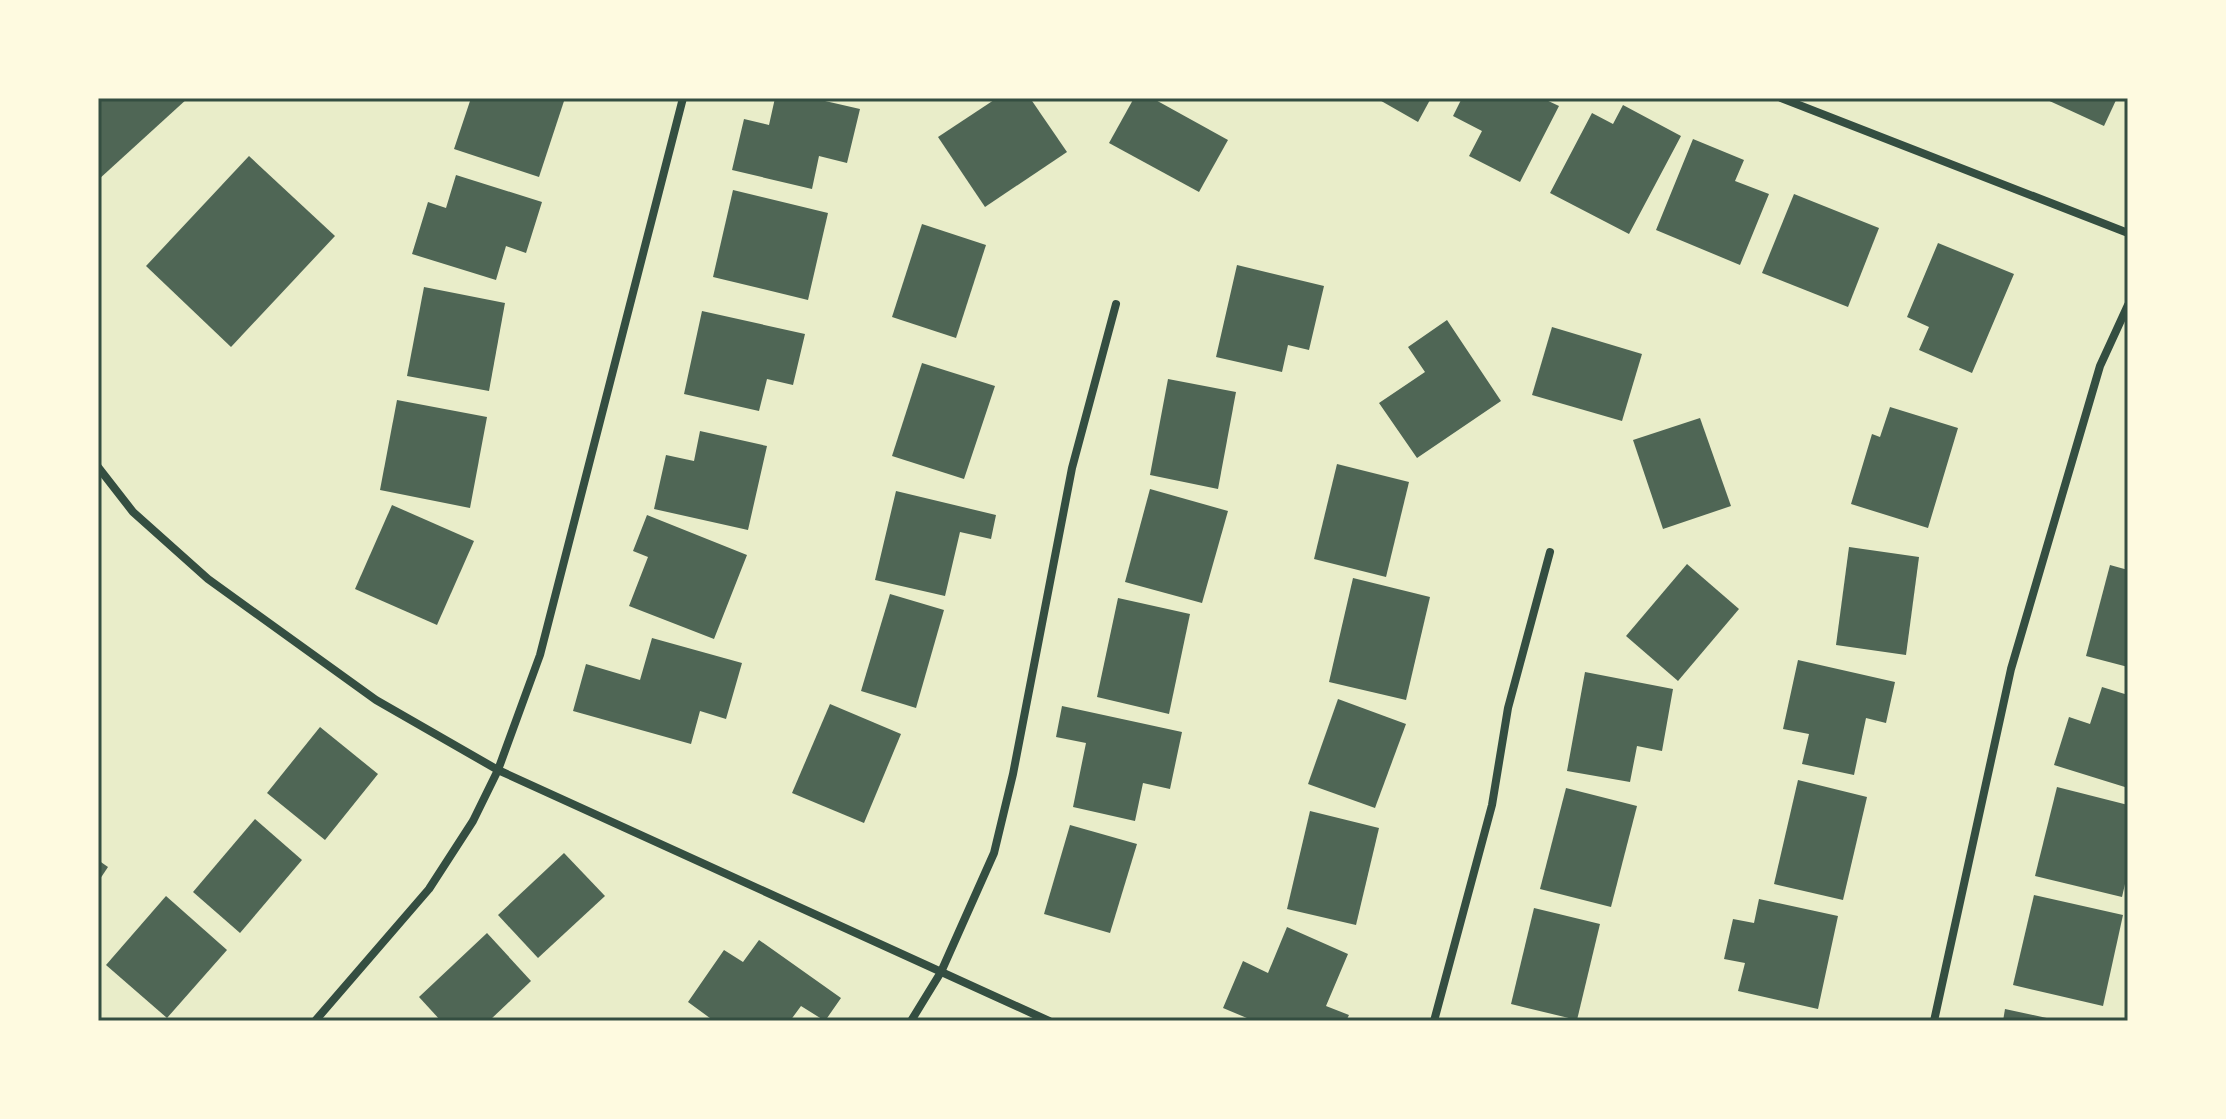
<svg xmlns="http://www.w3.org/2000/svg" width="2226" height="1119" font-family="Quicksand,sans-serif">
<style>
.building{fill:#4f6655}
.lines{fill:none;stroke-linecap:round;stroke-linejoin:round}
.minor{stroke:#344e41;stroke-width:8}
.neatline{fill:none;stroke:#344e41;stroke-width:3}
</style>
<rect width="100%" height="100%" fill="#e9edc9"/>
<!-- building -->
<g class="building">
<path d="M 98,98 L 188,98 L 98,180 Z"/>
<path d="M 471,98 L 565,98 L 539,177 L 454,149 Z"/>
<path d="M 775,98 L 812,98 L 860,109 L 847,163 L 819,156 L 812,189 L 732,170 L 744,119 L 769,125 Z"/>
<path d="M 997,98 L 1030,98 L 1067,152 L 985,207 L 938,137 Z"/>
<path d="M 1134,98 L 1152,98 L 1228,140 L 1199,192 L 1109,143 Z"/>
<path d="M 1376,98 L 1431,98 L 1418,122 Z"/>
<path d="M 1462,98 L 1542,98 L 1559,106 L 1520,182 L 1469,156 L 1482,131 L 1453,116 Z"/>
<path d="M 2043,98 L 2117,98 L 2104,126 Z"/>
<path d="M 1623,105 L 1681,136 L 1629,234 L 1550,193 L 1592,113 L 1613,124 Z"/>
<path d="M 1693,139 L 1744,160 L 1735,181 L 1769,194 L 1740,265 L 1656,230 Z"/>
<path d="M 249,156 L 335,236 L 231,347 L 146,266 Z"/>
<path d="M 456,175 L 542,202 L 526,253 L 506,246 L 496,280 L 412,254 L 428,202 L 446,208 Z"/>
<path d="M 733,190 L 828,213 L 808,300 L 713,277 Z"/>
<path d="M 1794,194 L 1879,228 L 1848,307 L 1762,273 Z"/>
<path d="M 922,224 L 986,245 L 956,338 L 892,317 Z"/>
<path d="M 1938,243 L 2014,274 L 1972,373 L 1919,350 L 1929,327 L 1907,317 Z"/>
<path d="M 1237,265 L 1324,286 L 1309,350 L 1288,345 L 1282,372 L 1216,357 Z"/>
<path d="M 424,287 L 505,303 L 489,391 L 407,376 Z"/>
<path d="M 702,311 L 805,334 L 793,385 L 767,379 L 759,411 L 684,394 Z"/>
<path d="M 1447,320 L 1501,401 L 1417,458 L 1379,403 L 1425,372 L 1408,347 Z"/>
<path d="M 1552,327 L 1642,354 L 1622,421 L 1532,395 Z"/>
<path d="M 922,363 L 995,386 L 964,479 L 892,456 Z"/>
<path d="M 1168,379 L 1236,392 L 1218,489 L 1150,475 Z"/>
<path d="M 397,400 L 487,417 L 470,508 L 380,490 Z"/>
<path d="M 1890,407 L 1958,428 L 1928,528 L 1851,504 L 1872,434 L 1880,437 Z"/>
<path d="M 1700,418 L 1731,506 L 1663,529 L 1633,440 Z"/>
<path d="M 700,431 L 767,446 L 748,530 L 654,509 L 666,455 L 694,461 Z"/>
<path d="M 1337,464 L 1409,482 L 1386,577 L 1314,559 Z"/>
<path d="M 1150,489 L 1228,511 L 1202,603 L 1125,582 Z"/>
<path d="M 896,491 L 996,515 L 991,539 L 960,532 L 945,596 L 875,580 Z"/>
<path d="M 392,505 L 474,541 L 437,625 L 355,589 Z"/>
<path d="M 647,515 L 747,555 L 714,639 L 629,606 L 648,557 L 633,551 Z"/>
<path d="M 1849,547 L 1919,557 L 1906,655 L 1836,645 Z"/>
<path d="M 1687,564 L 1739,609 L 1678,681 L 1626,636 Z"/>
<path d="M 2110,565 L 2128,570 L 2128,667 L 2086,656 Z"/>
<path d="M 1353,578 L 1430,597 L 1406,700 L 1329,682 Z"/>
<path d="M 890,594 L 944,610 L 916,708 L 861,691 Z"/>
<path d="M 1118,598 L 1190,614 L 1169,714 L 1097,697 Z"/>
<path d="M 652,638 L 742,663 L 726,719 L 700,711 L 691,744 L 573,711 L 586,664 L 640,680 Z"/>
<path d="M 1798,660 L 1895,682 L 1886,723 L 1866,718 L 1854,775 L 1802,764 L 1809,734 L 1783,729 Z"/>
<path d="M 1585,672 L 1673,689 L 1662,751 L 1637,746 L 1630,782 L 1567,771 Z"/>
<path d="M 2102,687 L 2128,695 L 2128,788 L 2054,765 L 2069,717 L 2090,724 Z"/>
<path d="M 1338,699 L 1406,724 L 1375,808 L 1308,784 Z"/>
<path d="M 830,704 L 901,734 L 864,823 L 792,793 Z"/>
<path d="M 1062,706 L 1182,732 L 1170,789 L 1143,783 L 1135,821 L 1073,807 L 1086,743 L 1056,737 Z"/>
<path d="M 320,727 L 378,774 L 325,840 L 267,793 Z"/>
<path d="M 1798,780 L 1867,797 L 1843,900 L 1774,884 Z"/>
<path d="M 2057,787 L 2128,805 L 2128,871 L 2122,897 L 2035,876 Z"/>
<path d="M 1566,788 L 1637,806 L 1611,907 L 1540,889 Z"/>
<path d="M 1310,811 L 1379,828 L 1356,925 L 1287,909 Z"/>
<path d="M 255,819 L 302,860 L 240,933 L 193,892 Z"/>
<path d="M 1070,825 L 1137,844 L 1110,933 L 1044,914 Z"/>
<path d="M 564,853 L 605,896 L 538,958 L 498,915 Z"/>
<path d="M 98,860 L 108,867 L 98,882 Z"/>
<path d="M 2034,895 L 2123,915 L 2103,1006 L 2013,985 Z"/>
<path d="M 166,896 L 227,950 L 167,1018 L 106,965 Z"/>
<path d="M 1759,899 L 1838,916 L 1818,1009 L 1738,991 L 1745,963 L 1724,959 L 1733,919 L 1754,923 Z"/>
<path d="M 1534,908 L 1600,924 L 1577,1020 L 1511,1004 Z"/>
<path d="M 1287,927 L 1348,954 L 1326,1006 L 1349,1015 L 1346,1021 L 1254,1021 L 1223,1008 L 1243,961 L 1268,973 Z"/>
<path d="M 487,933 L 531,981 L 489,1021 L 441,1021 L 419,997 Z"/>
<path d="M 759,940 L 841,998 L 825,1021 L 801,1006 L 790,1021 L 714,1021 L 688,1002 L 724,950 L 743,962 Z"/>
<path d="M 2005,1009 L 2056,1020 L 2056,1021 L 2003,1021 Z"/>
</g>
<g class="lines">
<!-- minor -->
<g class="minor">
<path d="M 1781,98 L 2128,233"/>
<path d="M 98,467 L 133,512 L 208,579 L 376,700 L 498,770 L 1049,1021"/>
<path d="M 315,1021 L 429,889 L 473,821 L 498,770 L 540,655 L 683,98"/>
<path d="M 911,1021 L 941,972 L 994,853 L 1013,774 L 1072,468 L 1116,304"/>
<path d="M 1434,1021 L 1492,805 L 1508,708 L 1550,552"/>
<path d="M 1934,1021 L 2011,669 L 2100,366 L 2128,305"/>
</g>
</g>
<!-- border -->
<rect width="2226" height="1119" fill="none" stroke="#fefae0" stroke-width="200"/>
<rect x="100" y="100" width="2026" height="919" class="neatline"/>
</svg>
